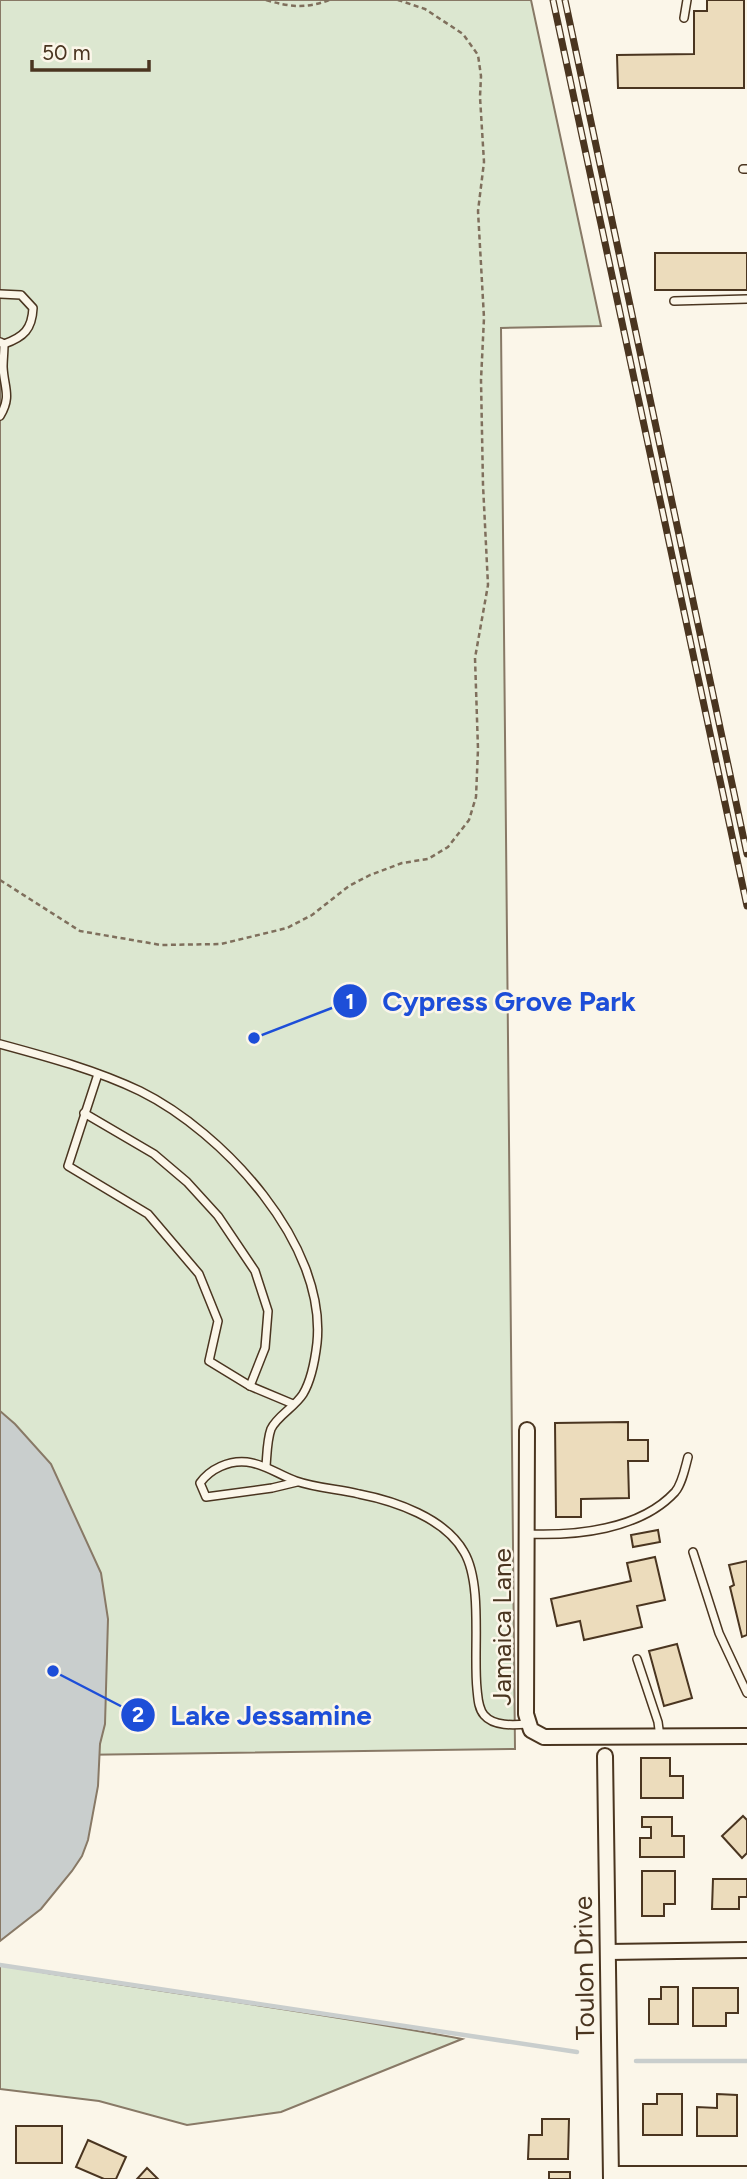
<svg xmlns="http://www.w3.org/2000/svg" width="747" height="2179" font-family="Figtree,sans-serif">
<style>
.green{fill:#dce7d0;stroke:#887966;stroke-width:2}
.water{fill:#c9cecd;stroke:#887966;stroke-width:2}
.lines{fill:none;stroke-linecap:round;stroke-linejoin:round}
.stream{stroke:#c9cecd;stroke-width:4.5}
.building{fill:#ecdcbc;stroke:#4a3520;stroke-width:2}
.service-casing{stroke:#4a3520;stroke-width:10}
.minor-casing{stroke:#4a3520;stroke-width:18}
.path{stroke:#7f6f5c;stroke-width:2.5;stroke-dasharray:5 3.5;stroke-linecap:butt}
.service{stroke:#fbf6e9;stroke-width:7}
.minor{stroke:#fbf6e9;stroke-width:14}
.rail-casing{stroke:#4a3520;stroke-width:7}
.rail{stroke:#fbf6e9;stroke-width:4.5;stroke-dasharray:13;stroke-linecap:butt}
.labels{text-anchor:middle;stroke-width:5;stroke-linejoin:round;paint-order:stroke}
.street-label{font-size:26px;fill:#4a3520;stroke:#fbf6e9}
.leader{fill:none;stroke:#1d4ed8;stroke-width:2.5}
.callout-dot{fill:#1d4ed8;stroke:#fbf6e9;stroke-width:2.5}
.mark-label{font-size:21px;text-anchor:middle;font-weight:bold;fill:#fff}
.callout-label{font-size:28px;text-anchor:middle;font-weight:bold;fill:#1d4ed8;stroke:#fbf6e9;stroke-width:5;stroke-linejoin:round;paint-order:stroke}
</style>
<rect width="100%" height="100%" fill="#fbf6e9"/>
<!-- green -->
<g class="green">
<path d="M 0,0 L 531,0 L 601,326 L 501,328 L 515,1749 L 0,1756 Z"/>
<path d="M 0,1965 C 154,1992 309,2010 462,2039 L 281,2112 L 187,2125 L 99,2101 L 0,2089 Z"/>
</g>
<!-- water -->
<path class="water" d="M 0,1411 L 15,1424 L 51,1464 L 101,1573 L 108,1619 L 105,1724 L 100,1744 L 98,1786 L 88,1840 L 82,1856 L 72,1871 L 41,1909 L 0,1941 Z"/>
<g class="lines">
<!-- stream -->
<g class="stream">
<path d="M 0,1965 L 577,2052"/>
<path d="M 636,2061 L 747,2061"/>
</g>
</g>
<!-- building -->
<g class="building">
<path d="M 707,0 L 744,0 L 744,88 L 618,88 L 617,55 L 694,54 L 694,11 L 707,11 Z"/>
<rect x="655" y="253" width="92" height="37"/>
<path d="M 628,1422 L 628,1440 L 648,1440 L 648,1461 L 628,1461 L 629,1498 L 581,1499 L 581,1517 L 556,1517 L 555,1423 Z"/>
<path d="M 658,1530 L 660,1542 L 633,1547 L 631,1535 Z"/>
<path d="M 655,1557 L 665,1600 L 637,1606 L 642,1627 L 584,1640 L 580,1621 L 557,1626 L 551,1599 L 631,1581 L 627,1563 Z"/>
<path d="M 747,1561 L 747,1635 L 742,1637 L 730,1587 L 734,1585 L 729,1565 Z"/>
<path d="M 677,1644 L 692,1698 L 664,1706 L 649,1651 Z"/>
<path d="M 641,1758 L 670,1758 L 670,1776 L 683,1776 L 683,1798 L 641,1798 Z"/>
<path d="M 743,1816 L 747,1820 L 747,1853 L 742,1858 L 722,1836 Z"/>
<path d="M 642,1817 L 672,1817 L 672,1836 L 684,1836 L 684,1857 L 640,1857 L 640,1838 L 651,1838 L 651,1827 L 642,1827 Z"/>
<path d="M 642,1871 L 675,1871 L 675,1904 L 664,1904 L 664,1916 L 642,1916 Z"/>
<path d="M 713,1879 L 747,1879 L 747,1897 L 739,1897 L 739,1909 L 712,1909 Z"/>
<path d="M 661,1987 L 678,1987 L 678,2024 L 649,2024 L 649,1999 L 661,1999 Z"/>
<path d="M 693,1988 L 738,1988 L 738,2013 L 726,2013 L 726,2026 L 693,2026 Z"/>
<path d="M 657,2094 L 682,2094 L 682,2135 L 643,2135 L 643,2104 L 657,2104 Z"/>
<path d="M 717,2094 L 737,2095 L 737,2136 L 697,2136 L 697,2107 L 717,2108 Z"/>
<path d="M 542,2119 L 569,2119 L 568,2159 L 528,2159 L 529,2135 L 542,2135 Z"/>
<rect x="16" y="2126" width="46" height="37"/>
<path d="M 88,2140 L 126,2157 L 116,2179 L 104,2179 L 76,2167 Z"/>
<path d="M 147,2168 L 158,2179 L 137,2179 Z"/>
<rect x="549" y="2172" width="21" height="7"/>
</g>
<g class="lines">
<!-- service casing -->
<g class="service-casing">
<g id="service">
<path d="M 684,18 L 687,0"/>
<path d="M 743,169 L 747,169"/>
<path d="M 0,294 L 21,295 L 33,308 C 32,329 24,337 4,344 L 0,342"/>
<path d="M 674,301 L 747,299"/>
<path d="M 0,416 C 12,396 4,388 3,367 C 3,360 4,352 4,344"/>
<path d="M 0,1044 C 48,1057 96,1070 140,1091 C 223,1132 327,1244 317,1343 C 315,1360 312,1379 303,1394 C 295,1407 277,1416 271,1429 C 267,1440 267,1455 266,1466"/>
<path d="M 98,1074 L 68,1166 L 148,1214 L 199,1274 L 218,1321 L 209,1361 L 250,1386 L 293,1404"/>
<path d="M 84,1113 L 154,1154 L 187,1182 L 218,1216 L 255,1271 L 268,1311 L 265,1348 L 250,1386"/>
<path d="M 297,1482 L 272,1488 L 206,1497 L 200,1483 C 210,1469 229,1460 247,1462 C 265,1464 279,1475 296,1481 C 316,1488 338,1489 359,1494 C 395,1501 445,1518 464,1552 C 483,1584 473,1652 477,1689 C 478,1698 478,1708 484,1715 C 494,1727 515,1725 529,1724"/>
<path d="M 527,1534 C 575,1536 640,1530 675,1492 C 682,1484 685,1468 688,1457"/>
<path d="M 693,1552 L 719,1633 L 747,1693"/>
<path d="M 637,1659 L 658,1722 L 660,1737"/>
</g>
</g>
<!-- minor casing -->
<g class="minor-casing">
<g id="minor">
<path d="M 527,1430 L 526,1714 L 531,1730 L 544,1737 L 747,1736"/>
<path d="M 605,1756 L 611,2179"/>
<path d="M 608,1952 L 747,1950"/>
<path d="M 611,2174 L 747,2174"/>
</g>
</g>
<!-- path -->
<g class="path">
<path d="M 266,0 C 290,7 306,9 329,0"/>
<path d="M 0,880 L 80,931 L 161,945 L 221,944 L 287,928 L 312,915 L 349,886 L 370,875 L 402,863 L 428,859 L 448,847 L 469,820 L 476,797 L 478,749 L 475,658 L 488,585 L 483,485 L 481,380 L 484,318 L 478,211 L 484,162 L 480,97 L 481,76 L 478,55 L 463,34 L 425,9 L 398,0"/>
</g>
<!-- service -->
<use href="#service" class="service"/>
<!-- minor -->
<use href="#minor" class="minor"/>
<!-- rail casing -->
<g class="rail-casing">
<g id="rail">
<path d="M 553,0 L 747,906"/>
<path d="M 565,0 L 747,854"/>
</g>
</g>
<!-- rail -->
<use href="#rail" class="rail"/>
</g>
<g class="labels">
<!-- street labels -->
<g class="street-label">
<text transform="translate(502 1627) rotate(-90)" y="9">Jamaica Lane</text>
<text transform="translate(584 1968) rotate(-91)" y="9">Toulon Drive</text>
</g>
</g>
<!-- callouts -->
<path class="leader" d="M254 1038L350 1001M53 1671L138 1715"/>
<g class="callout-dot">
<circle cx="254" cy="1038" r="7"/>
<circle cx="53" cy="1671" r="7"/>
<circle cx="350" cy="1001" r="18"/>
<circle cx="138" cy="1715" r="18"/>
</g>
<g class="mark-label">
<text x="350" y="1009">1</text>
<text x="138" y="1722">2</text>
</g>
<g class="callout-label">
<text x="509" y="1011">Cypress Grove Park</text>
<text x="271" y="1725">Lake Jessamine</text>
</g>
<!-- scale -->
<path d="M32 60v10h117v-10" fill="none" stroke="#4a3520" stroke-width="3.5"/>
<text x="42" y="60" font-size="21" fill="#4a3520" stroke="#fbf6e9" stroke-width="5" paint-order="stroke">50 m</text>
</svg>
